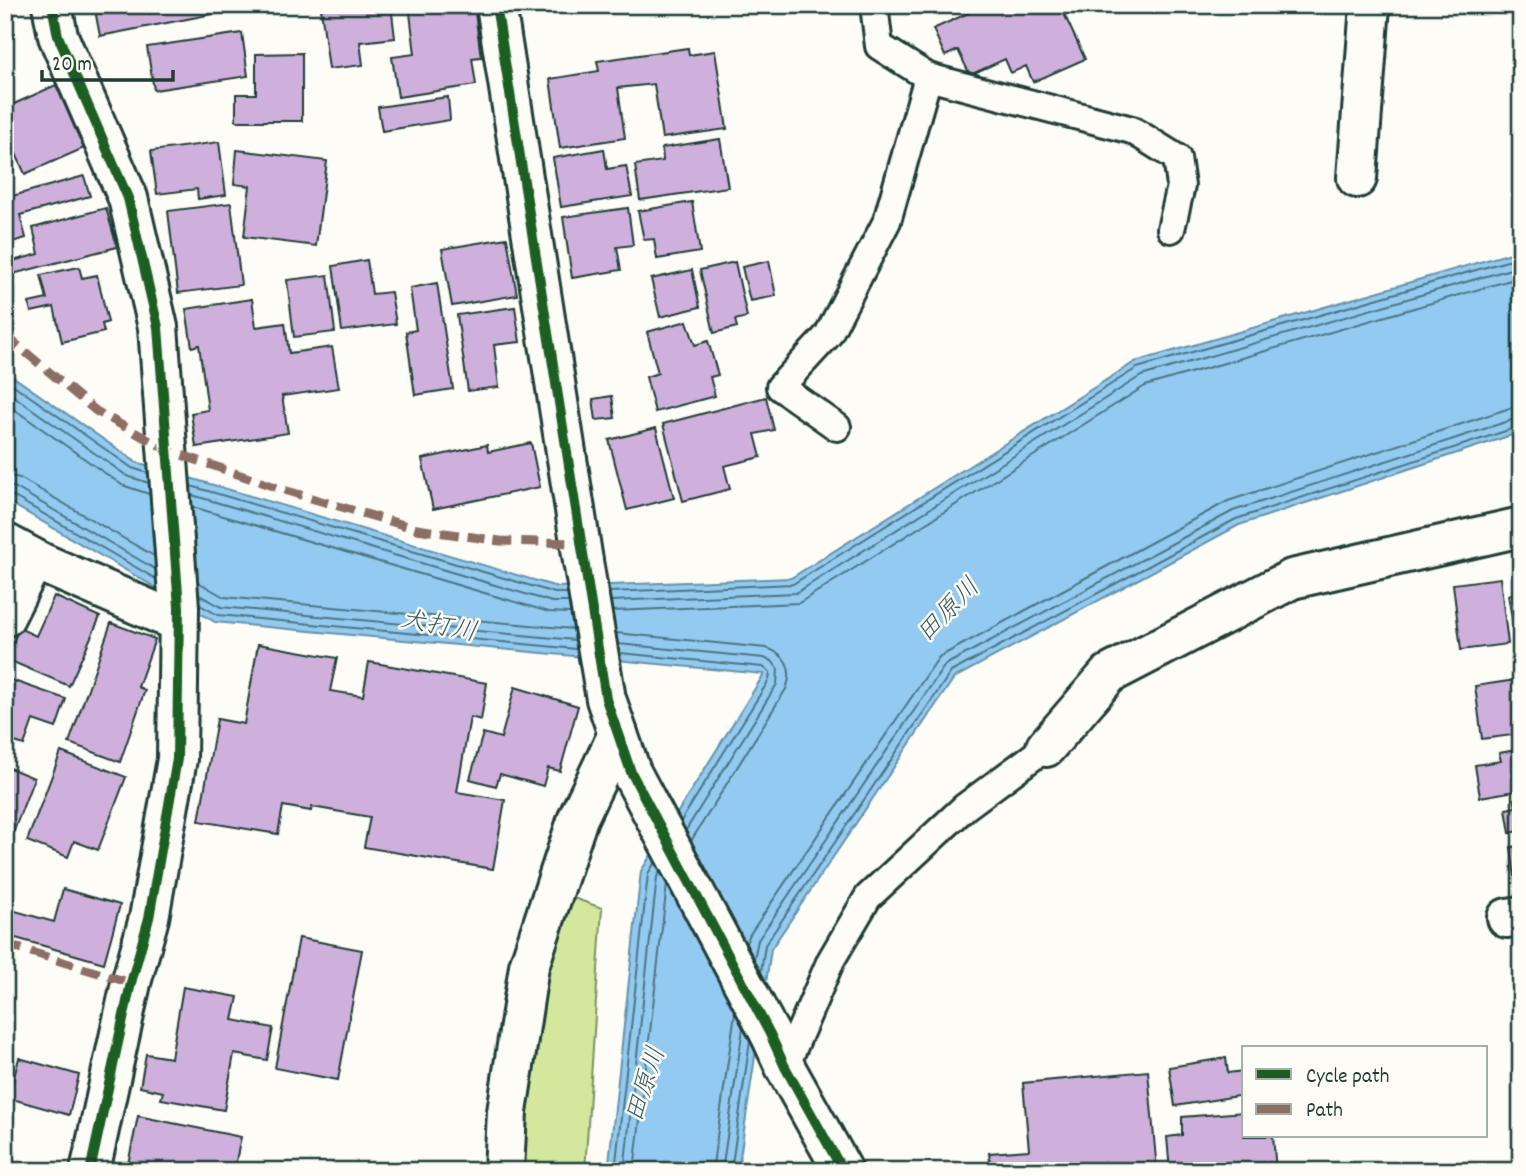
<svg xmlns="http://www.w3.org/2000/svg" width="1526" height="1176" font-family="Dekko,'Klee One',sans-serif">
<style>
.green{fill:#d3e89d;stroke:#799268;stroke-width:2}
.water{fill:#93caf2;stroke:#6592a6;stroke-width:2}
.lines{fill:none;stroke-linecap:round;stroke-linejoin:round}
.shore{stroke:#4d7580;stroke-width:2}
.building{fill:#cfb0dc;stroke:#1f3d34;stroke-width:2}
.service-casing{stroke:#1f3d34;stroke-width:32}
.minor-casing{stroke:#1f3d34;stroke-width:44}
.tertiary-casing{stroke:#1f3d34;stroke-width:44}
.service{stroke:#fdfcf7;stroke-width:26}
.minor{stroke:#fdfcf7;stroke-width:38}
.tertiary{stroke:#fdfcf7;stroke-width:38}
.quiet{stroke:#8d6e63;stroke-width:9;stroke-dasharray:18 9;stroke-linecap:butt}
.cycleway-casing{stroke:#fdfcf7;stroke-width:15}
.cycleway{stroke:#1b5e20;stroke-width:10}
.labels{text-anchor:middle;stroke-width:5;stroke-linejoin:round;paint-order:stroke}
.water-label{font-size:26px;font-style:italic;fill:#3c6064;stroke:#fdfcf7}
</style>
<rect width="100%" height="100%" fill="#fdfcf7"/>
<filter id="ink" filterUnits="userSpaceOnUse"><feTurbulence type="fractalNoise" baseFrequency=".0143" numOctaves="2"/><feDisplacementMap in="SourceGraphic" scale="14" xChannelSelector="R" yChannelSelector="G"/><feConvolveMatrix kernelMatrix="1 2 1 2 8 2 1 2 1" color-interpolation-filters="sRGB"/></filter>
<g filter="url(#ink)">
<!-- green -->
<path class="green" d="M 562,894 L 602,908 L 585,1171 L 504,1171 Z"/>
<!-- water -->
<path class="water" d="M 1521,250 L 1521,432 L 1239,525 L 954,678 L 771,949 L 738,1171 L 608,1171 L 641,871 L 764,674 L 215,622 L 5,500 L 5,371 L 136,462 L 557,587 L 791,578 L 1135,362 Z"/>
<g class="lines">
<!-- shore -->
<g class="shore">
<path d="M 5,379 L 132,468 L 148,473"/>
<path d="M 5,390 L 127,476 L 149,483"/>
<path d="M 5,403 L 122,485 L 149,494"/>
<path d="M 5,475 L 20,478 L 154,556"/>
<path d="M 5,485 L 16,488 L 155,569"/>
<path d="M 191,486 L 555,593 L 567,593"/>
<path d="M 5,494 L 11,495 L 156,579"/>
<path d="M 192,495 L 552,602 L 569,602"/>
<path d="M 193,507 L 549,612 L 570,613"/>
<path d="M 198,582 L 224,597 L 573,629"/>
<path d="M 609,592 L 793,584 L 1137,368 L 1521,257"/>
<path d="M 199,595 L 221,607 L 575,640"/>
<path d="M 611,601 L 796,593 L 1141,376 L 1521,266"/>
<path d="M 200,605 L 218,615 L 576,649"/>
<path d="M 613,611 L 799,603 L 1145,386 L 1521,277"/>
<path d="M 616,633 L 766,648 C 786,653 794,670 786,689 L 691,841"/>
<path d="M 618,644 L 764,658 L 772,661 L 778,669 L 777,684 L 686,830"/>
<path d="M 620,653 L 763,667 L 770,672 L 769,680 L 681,821"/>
<path d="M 746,943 L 750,934 L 939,657 L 1228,501 L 1510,408 L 1521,407"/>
<path d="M 754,959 L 758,940 L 945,665 L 1233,511 L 1521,417"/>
<path d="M 761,972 L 765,945 L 951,672 L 1236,519 L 1521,426"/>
<path d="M 615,1171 L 648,874 L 655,862"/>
<path d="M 624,1171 L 657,877 L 660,871"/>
<path d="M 634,1171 L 667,884"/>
<path d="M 712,1171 L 735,1013"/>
<path d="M 722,1171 L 743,1028"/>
<path d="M 731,1171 L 750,1041"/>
</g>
</g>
<!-- building -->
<g class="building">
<path d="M 94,5 L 221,5 L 223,12 L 100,36 Z"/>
<path d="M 351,5 L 391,5 L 395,38 L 360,42 L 363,65 L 329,69 L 321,9 Z"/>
<path d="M 409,5 L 474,5 L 481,57 L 472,58 L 476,85 L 398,97 L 392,57 L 415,54 Z"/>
<path d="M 986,5 L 1060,5 L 1085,59 L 1033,82 L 1026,66 L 1011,73 L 1005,59 L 970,75 L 958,50 L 945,56 L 933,29 Z"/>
<path d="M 242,33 L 248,76 L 154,90 L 147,47 Z"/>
<path d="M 688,48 L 689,55 L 715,51 L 727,129 L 662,138 L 654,84 L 618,88 L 625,138 L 560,148 L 550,79 L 599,71 L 597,61 Z"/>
<path d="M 302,53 L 302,121 L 236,121 L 236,94 L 256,94 L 256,54 Z"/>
<path d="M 56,85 L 84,148 L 25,174 L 5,129 L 5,108 Z"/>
<path d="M 448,97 L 450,120 L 382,131 L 378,107 Z"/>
<path d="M 720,139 L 728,187 L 640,200 L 635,165 L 663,161 L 662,148 Z"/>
<path d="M 219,142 L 226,195 L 198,199 L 197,189 L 157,194 L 151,151 Z"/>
<path d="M 604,149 L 607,169 L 626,166 L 632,196 L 561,207 L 553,158 Z"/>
<path d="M 237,150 L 327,161 L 316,246 L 244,237 L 250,186 L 234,184 Z"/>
<path d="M 84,176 L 90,196 L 20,215 L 26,238 L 5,244 L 5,198 Z"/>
<path d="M 692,202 L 700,252 L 657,259 L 654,239 L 644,240 L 638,211 Z"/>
<path d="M 231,203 L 241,285 L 178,293 L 168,211 Z"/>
<path d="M 106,208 L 117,247 L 5,276 L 5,263 L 39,254 L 33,228 Z"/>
<path d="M 628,208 L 633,245 L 617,247 L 621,270 L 572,278 L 563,217 Z"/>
<path d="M 507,238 L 517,295 L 452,306 L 442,249 Z"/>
<path d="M 367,260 L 372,294 L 391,292 L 396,324 L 342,331 L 333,266 Z"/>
<path d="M 769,261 L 776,296 L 750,301 L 742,267 Z"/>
<path d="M 735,262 L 747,317 L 735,320 L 737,327 L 714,333 L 700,270 Z"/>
<path d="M 79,267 L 82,278 L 97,275 L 108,322 L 102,324 L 104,332 L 62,342 L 54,307 L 31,312 L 29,303 L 47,299 L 41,275 Z"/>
<path d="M 692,270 L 700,307 L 660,317 L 651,279 Z"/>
<path d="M 328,275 L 335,332 L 294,337 L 287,280 Z"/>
<path d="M 437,283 L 453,389 L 415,395 L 406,332 L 416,330 L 410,288 Z"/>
<path d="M 252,299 L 256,327 L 285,323 L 289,353 L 332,347 L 339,388 L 282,396 L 288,433 L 196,447 L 191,413 L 208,410 L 199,345 L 192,347 L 186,309 Z"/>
<path d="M 515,307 L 520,342 L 494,345 L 499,387 L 468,391 L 457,315 Z"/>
<path d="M 687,321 L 695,345 L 708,341 L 718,375 L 710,377 L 715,396 L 655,412 L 646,377 L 658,373 L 647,332 Z"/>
<path d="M 612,396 L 615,418 L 596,420 L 593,399 Z"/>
<path d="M 766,397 L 774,430 L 755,434 L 761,457 L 724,466 L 730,489 L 683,501 L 663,424 Z"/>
<path d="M 656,428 L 674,498 L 627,510 L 609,440 Z"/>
<path d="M 531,443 L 540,487 L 433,509 L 422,459 L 487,445 L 488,452 Z"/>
<path d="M 1500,578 L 1508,644 L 1461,650 L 1453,584 Z"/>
<path d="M 1521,592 L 1521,640 L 1516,641 L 1508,595 Z"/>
<path d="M 54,596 L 100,617 L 69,686 L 6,659 L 19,628 L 36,636 Z"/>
<path d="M 111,623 L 155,639 L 138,687 L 145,690 L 120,762 L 69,743 Z"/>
<path d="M 258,644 L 337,658 L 330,691 L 363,696 L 369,662 L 487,683 L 481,720 L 470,717 L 457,792 L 505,800 L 493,869 L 364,847 L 370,817 L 312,807 L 311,811 L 283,806 L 278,834 L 199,821 L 217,719 L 244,724 Z"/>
<path d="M 11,680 L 66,699 L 56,728 L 33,720 L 24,745 L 5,739 L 5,698 Z"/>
<path d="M 1516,680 L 1521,734 L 1482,739 L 1475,686 Z"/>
<path d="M 515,687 L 578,706 L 560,771 L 548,768 L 543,786 L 500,774 L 496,786 L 470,779 L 483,733 L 501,738 Z"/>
<path d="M 1521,749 L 1521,790 L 1480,797 L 1475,765 L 1501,761 L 1499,753 Z"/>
<path d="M 61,752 L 126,777 L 98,850 L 74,841 L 68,857 L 27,841 Z"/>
<path d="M 5,766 L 34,778 L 5,854 Z"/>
<path d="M 1521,797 L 1521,841 L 1519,831 L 1510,833 L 1506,809 L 1516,807 L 1514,799 Z"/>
<path d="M 1521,846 L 1521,893 L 1517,894 L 1511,847 Z"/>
<path d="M 5,879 L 12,880 L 5,906 Z"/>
<path d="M 63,889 L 120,905 L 104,963 L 5,935 L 5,908 L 54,922 Z"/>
<path d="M 1521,932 L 1521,992 L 1514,933 Z"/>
<path d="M 299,938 L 362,950 L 338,1080 L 275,1068 Z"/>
<path d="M 183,987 L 238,997 L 233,1020 L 273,1028 L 267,1060 L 234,1054 L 224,1110 L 161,1099 L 163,1092 L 140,1087 L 146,1054 L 171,1058 Z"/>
<path d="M 19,1058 L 79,1075 L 69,1115 L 5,1097 L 5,1083 L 12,1085 Z"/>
<path d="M 1226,1058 L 1228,1073 L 1244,1071 L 1244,1095 L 1175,1106 L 1169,1067 Z"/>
<path d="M 1148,1071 L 1157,1171 L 991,1171 L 989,1153 L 1029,1150 L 1023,1083 Z"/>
<path d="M 1244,1112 L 1244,1136 L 1273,1136 L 1276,1171 L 1170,1171 L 1167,1137 L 1182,1135 L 1182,1117 Z"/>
<path d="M 138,1116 L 241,1137 L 234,1171 L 160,1171 L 128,1164 Z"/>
</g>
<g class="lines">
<!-- service casing -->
<g class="service-casing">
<g id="service">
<path d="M 874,5 L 879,46 L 928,77 L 1132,130 L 1177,158 L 1181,186 L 1171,229"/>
<path d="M 837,427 L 780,387 L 828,335 L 887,221 L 928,77"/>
<path d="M 785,1067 L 831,960 L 868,897 L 965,807 L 1046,747"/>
</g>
</g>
<!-- minor casing -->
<g class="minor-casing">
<g id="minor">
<path d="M 52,5 L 58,36 L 128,198 L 158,327 L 179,607 L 177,759 L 149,918 L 131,983 L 90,1171"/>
<path d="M 1357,178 L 1370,5"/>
<path d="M 5,543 L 42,563 L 178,622"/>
<path d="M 583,561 L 606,699 L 631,772 L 770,1034"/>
<path d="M 5,617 L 34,559"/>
<path d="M 1046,747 L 1109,674 L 1292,579 L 1521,527"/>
<path d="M 1507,918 L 1521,916"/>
<path d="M 504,1171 L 507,1112 L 529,966 L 578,818 L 618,734"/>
</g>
</g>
<!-- tertiary casing -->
<g class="tertiary-casing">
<g id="tertiary">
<path d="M 496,5 L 583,561"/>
<path d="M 770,1034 L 785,1067 L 843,1171"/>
</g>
</g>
<!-- service -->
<use href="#service" class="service"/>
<!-- minor -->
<use href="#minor" class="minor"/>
<!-- tertiary -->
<use href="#tertiary" class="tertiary"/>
<!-- quiet -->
<g class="quiet">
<path d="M 5,335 L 96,411 L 167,450 L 287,491 L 417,529 L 500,541 L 581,543"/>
<path d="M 5,944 L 131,983"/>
</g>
<!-- cycleway casing -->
<g class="cycleway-casing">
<g id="cycleway">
<path d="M 52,5 L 58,36 L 128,198 L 158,327 L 179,607 L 177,759 L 149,918 L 131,983 L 90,1171"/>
<path d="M 496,5 L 606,699 L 631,772 L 770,1034 L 785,1067 L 843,1171"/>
</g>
</g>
<!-- cycleway -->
<use href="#cycleway" class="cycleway"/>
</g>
</g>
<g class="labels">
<!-- water labels -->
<g class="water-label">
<text transform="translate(947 609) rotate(-46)" y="9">田原川</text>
<text transform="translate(439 624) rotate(11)" y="9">犬打川</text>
<text transform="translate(644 1084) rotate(-72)" y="9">田原川</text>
</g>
</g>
<!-- margin -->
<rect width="1526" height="1176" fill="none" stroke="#fdfcf7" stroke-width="28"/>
<rect x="14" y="14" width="1498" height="1148" fill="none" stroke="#1f3d34" stroke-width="2.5" filter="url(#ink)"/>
<!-- legend -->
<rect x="1242" y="1046" width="245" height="91" fill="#fdfcf7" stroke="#a4b0a9" stroke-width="2"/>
<rect x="1256" y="1069" width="35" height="10" fill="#1b5e20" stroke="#a4b0a9" stroke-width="2"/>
<text x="1306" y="1082" font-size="21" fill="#1f3d34">Cycle path</text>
<rect x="1256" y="1104" width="35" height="10" fill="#8d6e63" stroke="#a4b0a9" stroke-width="2"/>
<text x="1306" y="1116" font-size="21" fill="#1f3d34">Path</text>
<!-- scale -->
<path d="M42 70v10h131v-10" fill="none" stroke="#1f3d34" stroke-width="3.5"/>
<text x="52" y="70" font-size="21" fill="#1f3d34" stroke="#fdfcf7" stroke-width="5" paint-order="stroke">20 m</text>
</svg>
